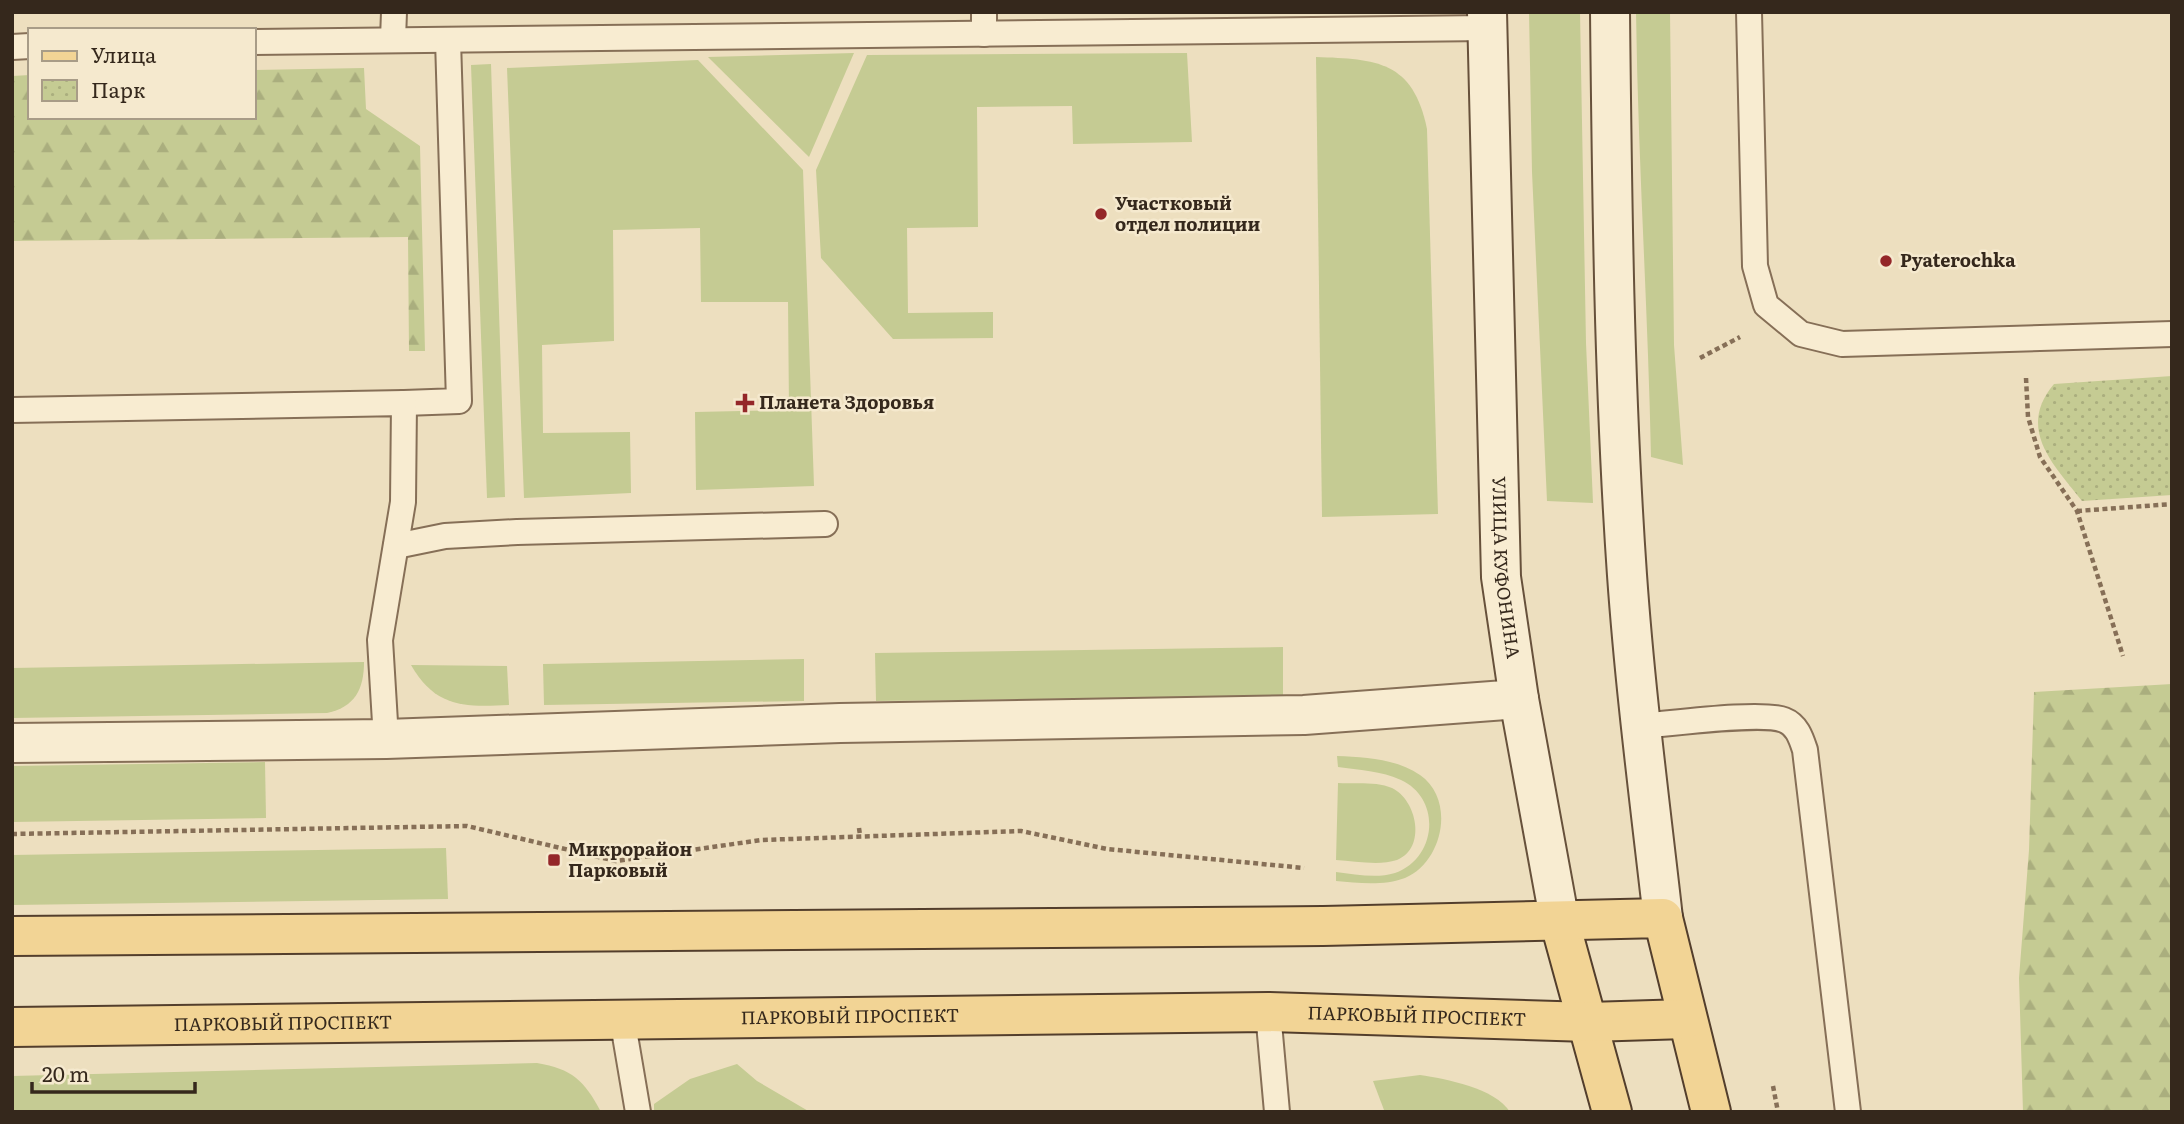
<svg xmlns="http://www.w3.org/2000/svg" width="2184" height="1124" font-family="Literata,serif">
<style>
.grass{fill:#c5cb93}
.forest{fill:url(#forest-firs)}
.park{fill:url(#park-dots)}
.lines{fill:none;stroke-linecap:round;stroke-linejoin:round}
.lane-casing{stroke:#866f57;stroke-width:28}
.street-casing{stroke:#866f57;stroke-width:42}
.secondary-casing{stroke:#67513b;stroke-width:42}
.primary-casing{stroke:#533e2c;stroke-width:42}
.path{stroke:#866f57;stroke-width:4.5;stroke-dasharray:5 3.5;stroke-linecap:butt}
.lane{stroke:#f8ecd1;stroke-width:24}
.street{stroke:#f8ecd1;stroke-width:38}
.secondary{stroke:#f8ecd1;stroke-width:38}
.primary{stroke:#f2d495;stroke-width:38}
.poi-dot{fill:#942729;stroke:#f5e9ce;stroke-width:2.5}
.labels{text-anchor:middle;stroke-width:5;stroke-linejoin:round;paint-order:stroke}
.poi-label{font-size:18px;font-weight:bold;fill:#35281c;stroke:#f5e9ce;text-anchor:start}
.street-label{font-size:18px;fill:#35281c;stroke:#f5e9ce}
</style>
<defs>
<pattern id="forest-firs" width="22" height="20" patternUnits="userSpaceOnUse" patternTransform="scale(1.75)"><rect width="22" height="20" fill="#c5cb93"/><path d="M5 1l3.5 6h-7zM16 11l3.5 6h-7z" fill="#aaae7e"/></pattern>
<pattern id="park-dots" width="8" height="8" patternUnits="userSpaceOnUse" patternTransform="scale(1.75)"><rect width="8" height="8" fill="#c5cb93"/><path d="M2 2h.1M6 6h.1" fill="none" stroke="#aaae7e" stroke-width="1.8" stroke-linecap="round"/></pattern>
</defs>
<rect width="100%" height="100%" fill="#eddfbf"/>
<!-- grass -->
<g class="grass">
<path d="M 1529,12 L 1580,12 L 1586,343 L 1593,503 L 1547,501 L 1532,172 Z"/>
<path d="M 1636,12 L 1670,12 L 1674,345 L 1683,465 L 1651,457 C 1648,309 1638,161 1636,12 Z"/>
<path d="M 854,53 L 809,157 L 708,57 Z"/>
<path d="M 1187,53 L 1192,142 L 1073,144 L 1072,106 L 977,107 L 978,227 L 907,228 L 908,313 L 993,312 L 993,338 L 893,339 L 821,258 L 816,170 L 867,55 Z"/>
<path d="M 1316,57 C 1377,59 1413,61 1427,129 L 1438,514 L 1322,517 Z"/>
<path d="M 698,60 L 803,170 L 814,486 L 696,490 L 695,412 L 789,410 L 788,302 L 701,302 L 700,228 L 613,230 L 614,341 L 542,345 L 543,433 L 630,432 L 631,493 L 524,498 L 507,68 Z"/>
<path d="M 491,64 L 505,497 L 487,498 L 471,65 Z"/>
<path d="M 1283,647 L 1283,696 L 876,701 L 875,653 Z"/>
<path d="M 804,659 L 804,701 L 544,705 L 543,664 Z"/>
<path d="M 364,662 C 364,689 355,707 327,713 L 12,718 L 12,668 Z"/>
<path d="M 411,665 L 507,666 L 509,705 C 464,707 436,708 411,665 Z"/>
<path d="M 1337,756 C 1365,757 1397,759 1420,775 C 1456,800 1443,862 1405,878 C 1384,886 1358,883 1336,881 L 1336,872 C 1355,874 1376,879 1395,873 C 1437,858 1442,799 1401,780 C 1382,771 1358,770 1338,767 Z"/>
<path d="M 265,762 L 266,818 L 12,822 L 12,766 Z"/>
<path d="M 1338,783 C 1354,784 1377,781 1392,788 C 1417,800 1427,848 1397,860 C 1379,866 1355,861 1336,860 Z"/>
<path d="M 446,848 L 448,899 L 12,905 L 12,855 Z"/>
<path d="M 537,1063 C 572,1069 584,1080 601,1112 L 12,1112 L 12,1076 Z"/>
<path d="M 737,1064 L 757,1081 L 810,1112 L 654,1112 L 654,1104 L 690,1079 Z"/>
<path d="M 1420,1075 C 1446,1079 1495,1088 1510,1112 L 1384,1110 L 1373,1081 Z"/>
</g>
<!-- forest -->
<g class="forest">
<path d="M 364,68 L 366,109 L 420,146 L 425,351 L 409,351 L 408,237 L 12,241 L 12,76 L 30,75 L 30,117 L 254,117 L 254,70 Z"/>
<path d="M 2172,684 L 2172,1112 L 2023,1112 L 2019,978 L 2029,850 L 2034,692 Z"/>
</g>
<!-- park -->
<path class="park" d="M 2172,376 L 2172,495 L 2082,501 C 2054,465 2016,429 2054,384 Z"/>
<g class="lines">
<!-- lane casing -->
<g class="lane-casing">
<g id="lane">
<path d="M 1749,12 L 1755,266 L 1766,305 L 1801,334 L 1842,344 L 2172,334"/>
<path d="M 984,34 L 984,12"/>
<path d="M 393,39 L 394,12"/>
<path d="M 254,42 L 1487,28"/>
<path d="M 12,47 L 30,46"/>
<path d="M 404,403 L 459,401 L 448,40"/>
<path d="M 12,410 L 404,403 L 403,502 L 380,640 L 386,739"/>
<path d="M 396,546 L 445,536 L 517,532 L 825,524"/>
<path d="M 1640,726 C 1669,724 1761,711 1784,720 C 1797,725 1801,738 1805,750 L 1848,1112"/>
<path d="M 1268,1012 L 1277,1112"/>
<path d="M 622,1018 L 638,1112"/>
</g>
</g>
<!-- street casing -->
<g class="street-casing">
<path id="street" d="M 12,743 L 386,739 L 840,723 L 1304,715 L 1519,699"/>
</g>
<!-- secondary casing -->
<g class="secondary-casing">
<g id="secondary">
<path id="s1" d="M 1487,12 L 1501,577 L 1519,699 L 1560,923"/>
<path d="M 1610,12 C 1612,200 1614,388 1627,575 C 1635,689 1650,804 1663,918"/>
</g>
</g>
<!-- primary casing -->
<g class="primary-casing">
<g id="primary">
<path d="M 1560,923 L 1612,1112"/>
<path d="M 12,936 L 1323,926 L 1663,918 L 1711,1112"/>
<path id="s2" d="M 12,1027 L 1268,1012 L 1589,1022 L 1686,1019"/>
</g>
</g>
<!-- path -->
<g class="path">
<path d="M 1700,358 L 1740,337"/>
<path d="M 2026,378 L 2028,417 L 2040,457 L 2077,511 L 2123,656"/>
<path d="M 2077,511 L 2172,504"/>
<path d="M 859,828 L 860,835"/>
<path d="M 12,834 L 467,826 L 616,861 L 761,840 L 1021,831 L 1107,849 L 1304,868"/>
<path d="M 1773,1086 L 1778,1112"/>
</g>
<!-- lane -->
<use href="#lane" class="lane"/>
<!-- street -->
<use href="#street" class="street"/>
<!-- secondary -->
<use href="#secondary" class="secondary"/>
<!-- primary -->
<use href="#primary" class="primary"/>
</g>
<!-- markers -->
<g class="poi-dot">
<circle cx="1101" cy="214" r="7"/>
<circle cx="1886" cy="261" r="7"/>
<path d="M741.5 392.5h7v7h7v7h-7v7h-7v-7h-7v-7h7z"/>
<rect x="547" y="853" width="14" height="14" rx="3.5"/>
</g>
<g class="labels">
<!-- poi labels -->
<g class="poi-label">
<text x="1115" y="210">Участковый<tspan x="1115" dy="21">отдел полиции</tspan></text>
<text x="1900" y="267">Pyaterochka</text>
<text x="759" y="409">Планета Здоровья</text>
<text x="568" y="856">Микрорайон<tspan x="568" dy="21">Парковый</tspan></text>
</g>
<!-- street labels -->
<g class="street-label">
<text dy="6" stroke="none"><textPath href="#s1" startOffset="556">УЛИЦА КУФОНИНА</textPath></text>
<text dy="6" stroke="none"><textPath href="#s2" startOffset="1405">ПАРКОВЫЙ ПРОСПЕКТ</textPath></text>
<text dy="6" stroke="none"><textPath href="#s2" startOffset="838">ПАРКОВЫЙ ПРОСПЕКТ</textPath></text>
<text dy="6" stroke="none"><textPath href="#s2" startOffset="271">ПАРКОВЫЙ ПРОСПЕКТ</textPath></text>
</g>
</g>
<!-- border -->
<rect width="2184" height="1124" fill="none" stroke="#35281c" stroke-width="28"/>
<!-- legend -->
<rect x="28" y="28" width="228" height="91" fill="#f5e9ce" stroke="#a89c87" stroke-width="2"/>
<rect x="42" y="51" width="35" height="10" fill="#f2d495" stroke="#a89c87" stroke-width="2"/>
<text x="91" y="63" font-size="21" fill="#35281c">Улица</text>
<rect x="42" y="80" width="35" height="21" fill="url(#park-dots)" stroke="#a89c87" stroke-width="2"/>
<text x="91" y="98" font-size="21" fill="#35281c">Парк</text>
<!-- scale -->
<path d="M32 1082v10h163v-10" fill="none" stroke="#35281c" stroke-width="3.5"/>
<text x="42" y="1082" font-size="21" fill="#35281c" stroke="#f5e9ce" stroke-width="5" paint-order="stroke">20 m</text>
</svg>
